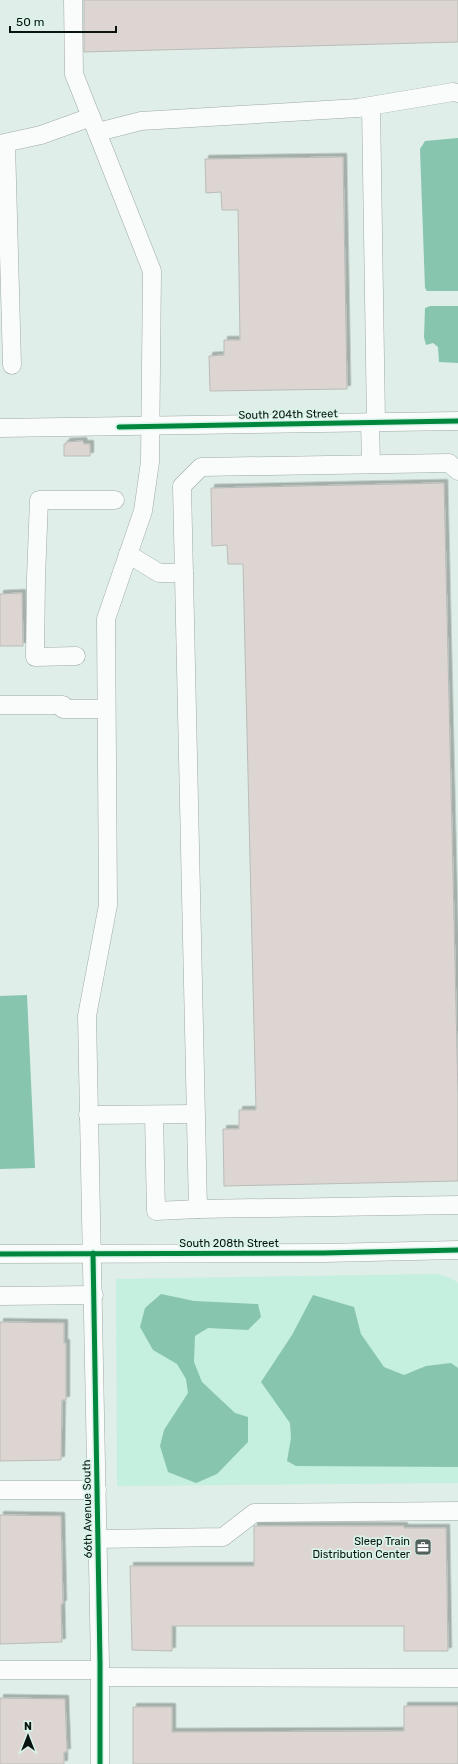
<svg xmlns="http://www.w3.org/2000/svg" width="458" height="1764" font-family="Rubik,sans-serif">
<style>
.green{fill:#c5efdf}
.water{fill:#87c5af}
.building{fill:#ddd5d2;stroke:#babcb9;filter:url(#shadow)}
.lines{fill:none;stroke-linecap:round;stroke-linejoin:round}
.minor-casing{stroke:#9faaa5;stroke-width:19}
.minor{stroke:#fafcfc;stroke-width:18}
.cycleway-casing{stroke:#d9f4e9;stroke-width:8}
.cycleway{stroke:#00873e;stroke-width:5}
.labels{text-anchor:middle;stroke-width:3.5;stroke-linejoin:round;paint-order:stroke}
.street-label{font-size:11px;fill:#09130f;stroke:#d9f4e9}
.poi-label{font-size:11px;fill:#09130f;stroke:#d9f4e9;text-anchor:end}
</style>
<defs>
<filter id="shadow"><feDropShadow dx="3.5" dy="-3.5" stdDeviation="0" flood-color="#0004"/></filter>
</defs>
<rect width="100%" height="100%" fill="#dfeee8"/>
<!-- green -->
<path class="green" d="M 437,1274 L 451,1278 L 458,1283 L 458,1483 L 117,1486 L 116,1279 Z"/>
<!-- water -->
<g class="water">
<path d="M 458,138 L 458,291 L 427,291 L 425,288 L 420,149 L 425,141 Z"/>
<path d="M 430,306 L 458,306 L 458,363 L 439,362 L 438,347 L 433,343 L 426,345 L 424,337 L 425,308 Z"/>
<path d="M 27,995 L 35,1168 L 0,1169 L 0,996 Z"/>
<path d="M 161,1294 L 194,1301 L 258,1304 L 261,1317 L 248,1330 L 208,1328 L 195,1336 L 194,1362 L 202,1382 L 235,1413 L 248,1417 L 248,1442 L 217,1474 L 196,1483 L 168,1472 L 160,1446 L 164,1430 L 188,1393 L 186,1379 L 177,1364 L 153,1350 L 140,1327 L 145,1308 Z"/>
<path d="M 313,1295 L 354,1307 L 361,1334 L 384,1367 L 404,1375 L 426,1366 L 451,1363 L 458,1368 L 458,1467 L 296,1466 L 287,1461 L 291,1438 L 290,1423 L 261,1382 L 292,1335 Z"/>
</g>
<!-- building -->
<g class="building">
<path d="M 84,0 L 458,0 L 458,42 L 84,52 Z"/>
<path d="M 343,157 L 347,389 L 210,391 L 209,356 L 224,355 L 224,340 L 240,340 L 238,210 L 222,210 L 221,192 L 206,193 L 205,159 Z"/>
<path d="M 83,441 L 84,444 L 90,444 L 90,456 L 64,456 L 64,444 L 66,444 L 66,442 Z"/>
<path d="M 444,483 L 458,1096 L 458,1181 L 224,1186 L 223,1129 L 239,1129 L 239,1110 L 256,1110 L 243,564 L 228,564 L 227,545 L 212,546 L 211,488 Z"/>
<path d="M 22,593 L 23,646 L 0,646 L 0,594 Z"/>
<path d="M 0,1322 L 64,1323 L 64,1343 L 66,1343 L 66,1400 L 62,1400 L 61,1460 L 0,1461 Z"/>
<path d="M 0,1515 L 61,1516 L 63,1604 L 61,1604 L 62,1642 L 0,1644 Z"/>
<path d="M 254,1526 L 404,1526 L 404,1528 L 446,1528 L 448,1651 L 404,1651 L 404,1626 L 172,1626 L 172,1651 L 132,1650 L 130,1566 L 254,1566 Z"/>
<path d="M 0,1698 L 65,1699 L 67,1752 L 64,1752 L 64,1764 L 0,1764 Z"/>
<path d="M 404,1706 L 458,1706 L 458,1764 L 133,1764 L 133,1707 L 172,1707 L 172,1732 L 404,1731 Z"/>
</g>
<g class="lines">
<!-- minor casing -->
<g class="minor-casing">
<g id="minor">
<path d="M 73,0 L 74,74 L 152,271 L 150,462 L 143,511 L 106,619 L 108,905 L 87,1016 L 100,1663 L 100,1764"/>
<path d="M 371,106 L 376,422"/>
<path d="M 98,132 L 141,121 L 358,108 L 453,92 L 458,93"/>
<path d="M 0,144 L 41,135 L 91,117"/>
<path d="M 6,144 L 12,365"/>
<path d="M 370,422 L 371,464"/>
<path d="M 0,428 L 458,421"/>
<path d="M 458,471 L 449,463 L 201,467 L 182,486 L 198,1209 L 458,1205"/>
<path d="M 128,554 L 159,573 L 184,573"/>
<path d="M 76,656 L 35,657 L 36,578 L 39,500 L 115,500"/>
<path d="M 0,705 L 63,705"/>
<path d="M 63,709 L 105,709"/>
<path d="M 88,1115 L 195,1114"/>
<path d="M 154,1115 L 156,1211 L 198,1209"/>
<path d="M 0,1254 L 324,1253 L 458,1250"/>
<path d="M 0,1296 L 94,1295"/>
<path d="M 0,1490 L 97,1490"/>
<path d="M 98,1539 L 223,1537 L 254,1513 L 458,1511"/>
<path d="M 0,1670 L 100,1670"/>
<path d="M 100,1677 L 458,1678"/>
</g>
</g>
<!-- minor -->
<use href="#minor" class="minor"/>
<!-- cycleway casing -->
<g class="cycleway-casing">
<g id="cycleway">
<path d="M 119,427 L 458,421"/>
<path d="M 93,1253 L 100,1663 L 100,1764"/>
<path d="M 0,1254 L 324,1253 L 458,1250"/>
</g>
</g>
<!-- cycleway -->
<use href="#cycleway" class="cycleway"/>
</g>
<!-- icons -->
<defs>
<g id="office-square" transform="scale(0.9)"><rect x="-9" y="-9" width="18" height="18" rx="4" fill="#54605b" stroke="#d9f4e9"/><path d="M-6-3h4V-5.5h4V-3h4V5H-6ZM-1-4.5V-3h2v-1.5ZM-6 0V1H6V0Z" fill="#fff"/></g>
</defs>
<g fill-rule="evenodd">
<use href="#office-square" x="423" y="1547"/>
</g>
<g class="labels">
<!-- street labels -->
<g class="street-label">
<text transform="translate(288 414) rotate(-1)" y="4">South 204th Street</text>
<text x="229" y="1247">South 208th Street</text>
<text transform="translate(87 1509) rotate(-91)" y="4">66th Avenue South</text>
</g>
<!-- poi labels -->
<g class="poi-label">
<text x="410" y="1545">Sleep Train<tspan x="410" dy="13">Distribution Center</tspan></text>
</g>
</g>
<!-- north arrow -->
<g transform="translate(28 1736)" stroke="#d9f4e9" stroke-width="3" paint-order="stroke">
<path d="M0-3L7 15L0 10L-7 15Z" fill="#09130f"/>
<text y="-6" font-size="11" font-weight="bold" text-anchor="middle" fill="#09130f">N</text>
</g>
<!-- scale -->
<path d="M10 26v6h106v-6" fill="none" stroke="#09130f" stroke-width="2"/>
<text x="16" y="26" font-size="12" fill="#09130f" stroke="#d9f4e9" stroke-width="3" paint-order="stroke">50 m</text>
</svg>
